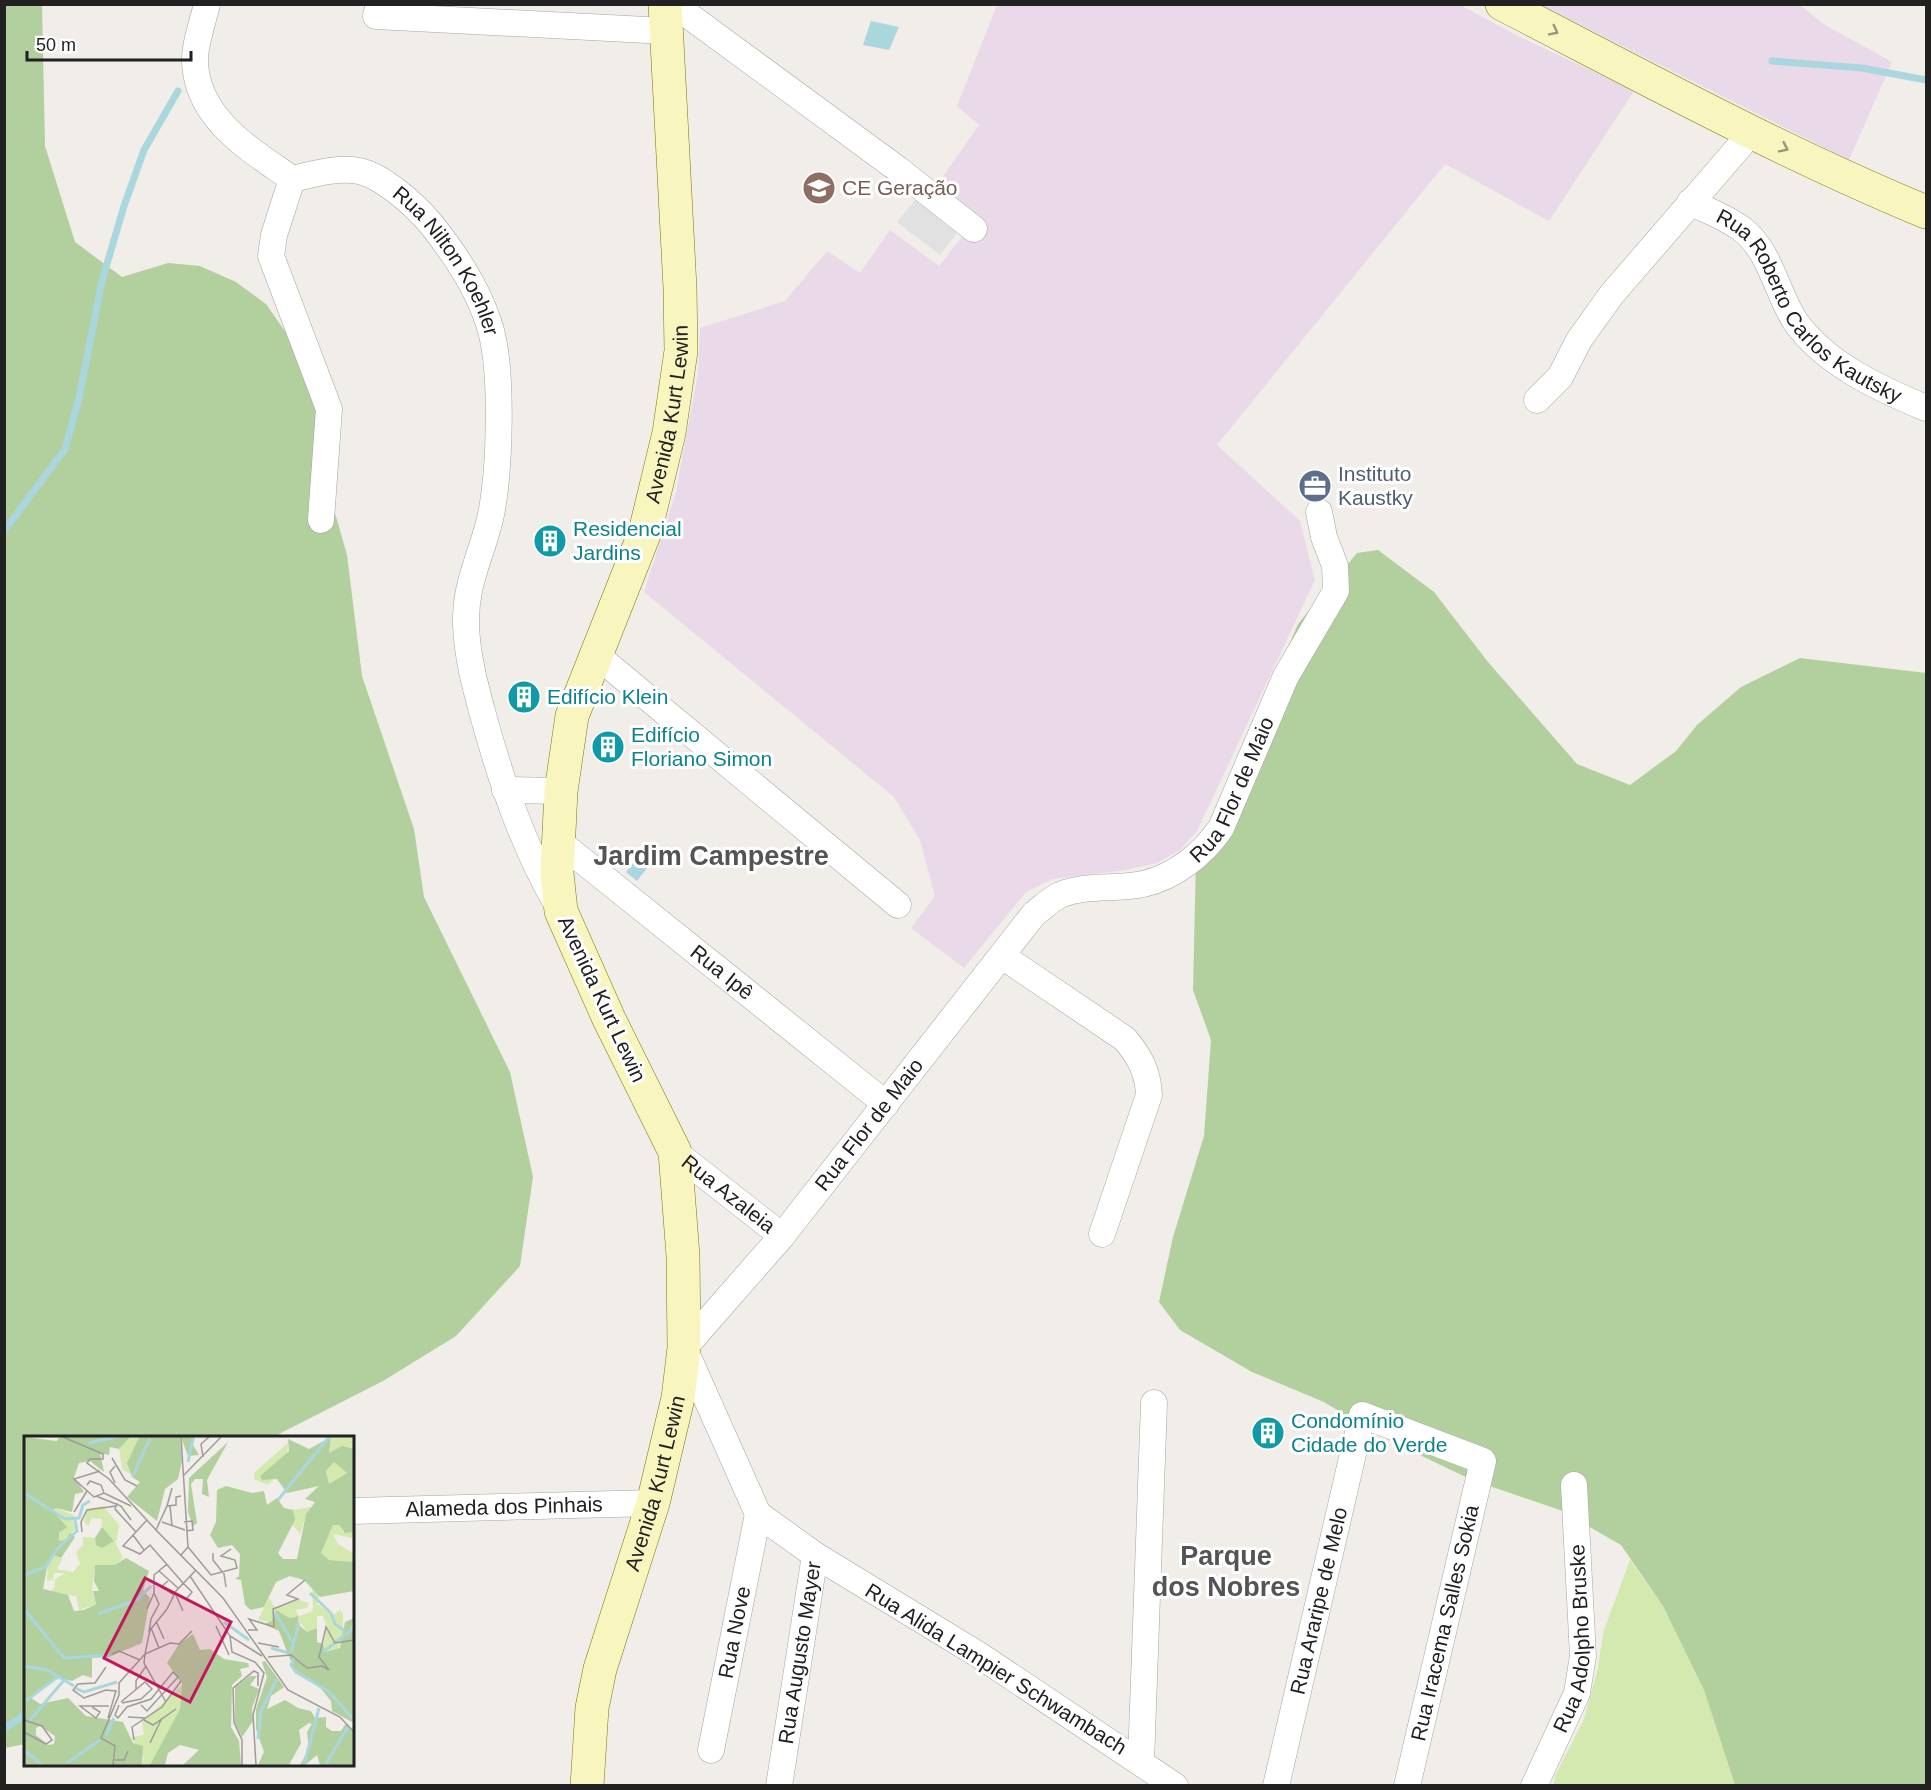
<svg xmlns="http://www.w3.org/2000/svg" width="1931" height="1790" font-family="Arial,sans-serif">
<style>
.industrial{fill:#eadae9}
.grass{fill:#d3e9b0}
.forest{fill:#b2cf9e}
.parking{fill:#e1e1e1}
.water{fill:#aad7dd}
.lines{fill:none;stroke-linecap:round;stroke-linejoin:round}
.stream{stroke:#aad7dd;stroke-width:7}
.street-casing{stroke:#a5a5a5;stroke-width:27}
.secondary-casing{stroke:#797808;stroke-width:34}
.street{stroke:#fff;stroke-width:26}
.secondary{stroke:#f8f5bf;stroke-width:33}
.oneway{stroke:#979678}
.labels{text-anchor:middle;stroke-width:6;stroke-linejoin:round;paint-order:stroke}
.education-label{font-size:21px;fill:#785e54;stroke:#fff;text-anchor:start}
.street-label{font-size:21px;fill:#212121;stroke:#fff}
.service-label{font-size:21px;fill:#4e5e75;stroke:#fff;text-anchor:start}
.culture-label{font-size:21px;fill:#0d838f;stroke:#fff;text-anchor:start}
.district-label{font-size:27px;font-weight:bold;fill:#545454;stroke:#fff}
.inset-river{fill:none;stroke:#aad7dd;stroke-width:3}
.inset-road{fill:none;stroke:#9e9b98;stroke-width:1.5}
.view{fill:#c2185b;fill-opacity:0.15;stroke:#c2185b;stroke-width:3}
.inset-edge{fill:none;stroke:#212121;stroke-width:3}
</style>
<rect width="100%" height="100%" fill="#f1ede8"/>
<!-- industrial -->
<g class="industrial">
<path d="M 997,5 L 1460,5 L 1518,36 L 1634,91 L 1549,221 L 1445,164 L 1217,445 L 1300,521 L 1315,580 L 1197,831 L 1180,850 L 1157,863 L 1126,870 L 1053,879 L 1026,892 L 964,968 L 911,928 L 935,896 L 920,840 L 894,797 L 644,592 L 676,492 L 698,373 L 700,328 L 785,301 L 827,251 L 860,273 L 890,230 L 939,266 L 978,216 L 937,185 L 979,125 L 957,106 Z"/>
<path d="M 1541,5 L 1800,5 L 1825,25 L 1892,62 L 1849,160 Z"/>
</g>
<!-- grass -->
<path class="grass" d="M 1630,1560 L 1663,1606 L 1704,1690 L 1735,1785 L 1554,1786 L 1555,1776 L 1584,1719 L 1597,1672 L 1604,1630 Z"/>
<!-- forest -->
<g class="forest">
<path d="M 4,5 L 42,5 L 45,146 L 75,242 L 122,277 L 168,263 L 200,266 L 236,282 L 266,304 L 312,370 L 332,502 L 347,555 L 362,676 L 414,829 L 424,897 L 510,1072 L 533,1177 L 520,1266 L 456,1336 L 383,1381 L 273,1437 L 26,1438 L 25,1744 L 5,1748 Z"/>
<path d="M 1378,550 L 1434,592 L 1488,662 L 1577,764 L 1630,785 L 1676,751 L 1697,725 L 1741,687 L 1800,658 L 1926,673 L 1926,1785 L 1735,1785 L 1704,1690 L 1663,1606 L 1621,1545 L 1560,1510 L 1472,1480 L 1376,1434 L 1324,1402 L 1252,1372 L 1180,1330 L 1159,1302 L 1173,1237 L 1204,1136 L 1211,1040 L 1193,990 L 1196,859 L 1298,624 L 1357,553 Z"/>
</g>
<!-- parking -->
<path class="parking" d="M 915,200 L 957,233 L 940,255 L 897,222 Z"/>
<!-- water -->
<g class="water">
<path d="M 871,21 L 899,27 L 889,50 L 863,45 Z"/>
<path d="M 644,850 L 655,858 L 637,881 L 626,872 Z"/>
</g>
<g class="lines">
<!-- stream -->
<g class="stream">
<path d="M 1772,61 L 1862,68 L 1926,80"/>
<path d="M 4,531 L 65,449 L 79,398 L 102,281 L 124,206 L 144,150 L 178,91"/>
<path d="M 4,1729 L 26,1714"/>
</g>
<!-- street casing -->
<g class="street-casing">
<g id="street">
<path d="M 207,4 C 203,22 194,45 195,63 C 198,120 251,150 292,179"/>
<path d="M 379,4 L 376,16 L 666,31"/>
<path d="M 673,4 L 899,170 L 974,229"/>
<path id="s1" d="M 292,179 C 314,174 337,167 359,171 C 383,176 416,206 431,224 C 455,254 476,285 488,321 C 504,364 500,474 490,519 C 481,557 465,583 466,624 C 467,658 476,689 485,722 C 503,786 524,848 558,906"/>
<path d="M 292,179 L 274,235 L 271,256 L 329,409 L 321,520"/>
<path id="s2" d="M 1690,202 C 1708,211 1728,218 1743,230 C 1770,251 1777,293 1795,321 C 1825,364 1880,389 1926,408"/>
<path d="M 1537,400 L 1560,377 L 1579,340 L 1612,294 L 1752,132"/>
<path d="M 595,654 L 898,905"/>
<path d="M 505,790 L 561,791"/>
<path id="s3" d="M 558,841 L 886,1104"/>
<path d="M 1002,956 L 1125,1039 C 1140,1057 1148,1072 1149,1095 L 1102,1234"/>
<path id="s4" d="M 675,1152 L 782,1236"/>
<path id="s5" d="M 352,1511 L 653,1503"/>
<path id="s6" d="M 711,1750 L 758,1514"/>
<path d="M 1141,1762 L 1154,1403"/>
<path id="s7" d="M 779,1786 L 815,1555"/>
<path id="s8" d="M 1175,1786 L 979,1655 L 815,1555 L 758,1514 L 684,1348 L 782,1236 L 1034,914 C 1042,908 1051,899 1060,895 C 1087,884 1115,890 1143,884 C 1175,877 1203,854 1221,828 L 1286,676 L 1336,591 L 1335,566 L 1324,537 L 1319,512"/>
<path id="s9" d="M 1276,1786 L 1362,1415 L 1483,1461 L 1407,1786"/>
<path id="s10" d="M 1534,1786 L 1577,1693 L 1583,1656 L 1574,1485"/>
</g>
</g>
<!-- secondary casing -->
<g class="secondary-casing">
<g id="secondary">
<path d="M 1502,4 C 1642,76 1781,152 1926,212"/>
<path id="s11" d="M 587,1786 L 592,1708 L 600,1669 L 653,1503 L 678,1398 L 684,1348 L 683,1256 L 675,1152 L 609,1019 L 561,911 L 557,873 L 561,791 L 572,716 L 645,532 L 669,433 L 681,351 L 680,288 L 665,4"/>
</g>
</g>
<!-- street -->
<use href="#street" class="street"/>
<!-- secondary -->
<use href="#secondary" class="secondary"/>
</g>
<!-- one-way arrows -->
<defs><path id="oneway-chevron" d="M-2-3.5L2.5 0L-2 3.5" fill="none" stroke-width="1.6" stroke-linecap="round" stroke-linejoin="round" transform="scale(1.5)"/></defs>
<g class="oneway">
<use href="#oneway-chevron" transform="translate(1554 31) rotate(27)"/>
<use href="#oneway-chevron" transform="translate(1784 148) rotate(26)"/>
</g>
<!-- icons -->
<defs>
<g id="school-disc" transform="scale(1.725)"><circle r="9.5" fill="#8d6e63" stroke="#fff"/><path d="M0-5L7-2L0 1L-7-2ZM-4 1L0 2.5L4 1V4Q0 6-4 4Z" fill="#fff"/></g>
<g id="office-disc" transform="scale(1.725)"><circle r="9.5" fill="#5c6f8a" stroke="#fff"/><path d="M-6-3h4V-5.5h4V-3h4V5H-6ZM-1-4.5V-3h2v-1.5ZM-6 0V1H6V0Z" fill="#fff"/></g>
<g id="building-disc" transform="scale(1.725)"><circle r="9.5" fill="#0f9aa8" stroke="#fff"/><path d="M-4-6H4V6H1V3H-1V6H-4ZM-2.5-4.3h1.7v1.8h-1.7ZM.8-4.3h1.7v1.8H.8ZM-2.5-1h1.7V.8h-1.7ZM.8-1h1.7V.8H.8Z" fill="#fff"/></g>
</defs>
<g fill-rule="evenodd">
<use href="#school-disc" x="819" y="188"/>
<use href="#office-disc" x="1315" y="486"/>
<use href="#building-disc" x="550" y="541"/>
<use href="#building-disc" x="524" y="697"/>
<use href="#building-disc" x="608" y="747"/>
<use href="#building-disc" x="1268" y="1433"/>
</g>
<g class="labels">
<!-- education labels -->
<g class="education-label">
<text x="842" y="195">CE Geração</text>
</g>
<!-- street labels -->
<g class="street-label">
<text dy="7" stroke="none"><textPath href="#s1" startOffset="198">Rua Nilton Koehler</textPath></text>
<text dy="7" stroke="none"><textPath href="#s2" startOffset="164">Rua Roberto Carlos Kautsky</textPath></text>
<text dy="7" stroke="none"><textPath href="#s11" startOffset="1428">Avenida Kurt Lewin</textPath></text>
<text dy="7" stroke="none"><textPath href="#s8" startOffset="1491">Rua Flor de Maio</textPath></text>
<text dy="7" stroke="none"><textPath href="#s3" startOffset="210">Rua Ipê</textPath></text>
<text transform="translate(602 999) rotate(65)" y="7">Avenida Kurt Lewin</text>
<text dy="7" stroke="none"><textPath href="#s8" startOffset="970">Rua Flor de Maio</textPath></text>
<text dy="7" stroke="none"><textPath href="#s4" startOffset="68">Rua Azaleia</textPath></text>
<text dy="7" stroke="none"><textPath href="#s11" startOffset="312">Avenida Kurt Lewin</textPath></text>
<text dy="7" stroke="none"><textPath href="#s5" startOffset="152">Alameda dos Pinhais</textPath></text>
<text dy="7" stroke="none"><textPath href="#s9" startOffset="190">Rua Araripe de Melo</textPath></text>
<text transform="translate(1445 1623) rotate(-77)" y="7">Rua Iracema Salles Sokia</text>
<text dy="7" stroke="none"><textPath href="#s6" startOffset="120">Rua Nove</textPath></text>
<text dy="7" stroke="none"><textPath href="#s10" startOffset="156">Rua Adolpho Bruske</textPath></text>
<text dy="7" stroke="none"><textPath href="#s7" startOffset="135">Rua Augusto Mayer</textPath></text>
<text transform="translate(996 1669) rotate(32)" y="7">Rua Alida Lampier Schwambach</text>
</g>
<!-- service labels -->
<g class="service-label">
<text x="1338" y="481">Instituto<tspan x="1338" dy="24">Kaustky</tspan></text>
</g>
<!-- culture labels -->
<g class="culture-label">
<text x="573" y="536">Residencial<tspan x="573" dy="24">Jardins</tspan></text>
<text x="547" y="704">Edifício Klein</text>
<text x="631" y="742">Edifício<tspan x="631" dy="24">Floriano Simon</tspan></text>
<text x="1291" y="1428">Condomínio<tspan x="1291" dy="24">Cidade do Verde</tspan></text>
</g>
<!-- district labels -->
<g class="district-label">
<text x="711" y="865">Jardim Campestre</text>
<text x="1226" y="1565">Parque<tspan x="1226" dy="31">dos Nobres</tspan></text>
</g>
</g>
<!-- overview -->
<g transform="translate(24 1436)">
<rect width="330" height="330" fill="#f1ede8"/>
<path d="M 106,1 L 115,1 L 105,23 L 106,38 L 98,33 L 95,12 ZM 307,1 L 330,1 L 330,13 L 319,11 L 305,17 ZM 264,7 L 263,17 L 236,40 L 249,44 L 244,49 L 230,43 L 231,36 ZM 309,25 L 323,37 L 305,48 L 302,35 ZM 79,70 L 95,89 L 92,108 L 99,122 L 90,129 L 71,129 L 68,154 L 72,168 L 55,174 L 52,160 L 25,157 L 31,151 L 31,143 L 41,137 L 30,137 L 29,144 L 23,145 L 24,126 L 29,119 L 38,123 L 33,133 L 49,136 L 56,128 L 52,116 L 59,109 L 59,101 L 71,102 L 72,109 L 89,104 L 78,91 L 78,83 L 68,82 L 64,90 L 60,86 L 63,73 ZM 287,71 L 282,78 L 276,98 L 268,88 L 269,74 ZM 32,72 L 50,79 L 49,86 L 53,91 L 40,106 L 35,106 L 35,97 L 42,91 L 30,77 ZM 309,89 L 315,89 L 319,96 L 330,96 L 328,102 L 309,98 L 314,108 L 330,118 L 330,126 L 305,124 L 297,117 ZM 288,150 L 295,160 L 293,168 L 309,179 L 316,174 L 319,178 L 319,203 L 314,213 L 298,216 L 303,191 L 299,180 L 293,180 L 293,192 L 283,196 L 272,180 L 266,182 L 257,176 L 246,186 L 234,184 L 245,162 L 251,172 L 274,164 L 285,167 L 283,172 L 271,174 L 275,180 L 289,175 ZM 158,249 L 156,273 L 126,329 L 118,329 L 120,321 L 107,301 L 120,299 L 118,286 Z" fill="#d3e9b0"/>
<path d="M 0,1 L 33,5 L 35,1 L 106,1 L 95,13 L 86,11 L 85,19 L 76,17 L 80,36 L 66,25 L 55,27 L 50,41 L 60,56 L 51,58 L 48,76 L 32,72 L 29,75 L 43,91 L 35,97 L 35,105 L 42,104 L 46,97 L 51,101 L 37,122 L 29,119 L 24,126 L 19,153 L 44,159 L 50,175 L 60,174 L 72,168 L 69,155 L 75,155 L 70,145 L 71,129 L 90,129 L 102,122 L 125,135 L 119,154 L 126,162 L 118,207 L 85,221 L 68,222 L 68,242 L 59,239 L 48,245 L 32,241 L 6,261 L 16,268 L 44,262 L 62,280 L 99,286 L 109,307 L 119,310 L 118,329 L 0,329 ZM 16,290 L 31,300 L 30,308 L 24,309 L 12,299 L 12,292 ZM 115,1 L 156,1 L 158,25 L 154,43 L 141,53 L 133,85 L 103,61 L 116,46 L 108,41 L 103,27 ZM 157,1 L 171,1 L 169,9 L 175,19 L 164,20 ZM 307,1 L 305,17 L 318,10 L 330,13 L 330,96 L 321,97 L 315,89 L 309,89 L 297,117 L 305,124 L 330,126 L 330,155 L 296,161 L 280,144 L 266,140 L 252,146 L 240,171 L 227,174 L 221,169 L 217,144 L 211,143 L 215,140 L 216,118 L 208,109 L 194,112 L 186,99 L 192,86 L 193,54 L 202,50 L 228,57 L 240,55 L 243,69 L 253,62 L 260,72 L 269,74 L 271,84 L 254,117 L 259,123 L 273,123 L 282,78 L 291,66 L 281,63 L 295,50 L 263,57 L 253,43 L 238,44 L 236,40 L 265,15 L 264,3 L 285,13 ZM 310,26 L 323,37 L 305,48 L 302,35 ZM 204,6 L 183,44 L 185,61 L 178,58 L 179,43 L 171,43 L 167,48 L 173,87 L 169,90 L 164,76 L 165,42 ZM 78,91 L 90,105 L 78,112 L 72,109 L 71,102 ZM 252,174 L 266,182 L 274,180 L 275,189 L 283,196 L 293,192 L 293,206 L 299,208 L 301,216 L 316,212 L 321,186 L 330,182 L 327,193 L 330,194 L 330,287 L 308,275 L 307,265 L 294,249 L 271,236 L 255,195 L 240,188 L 248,185 ZM 169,198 L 176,214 L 186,213 L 200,223 L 224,227 L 225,231 L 216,233 L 218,240 L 208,249 L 207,291 L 215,305 L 217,329 L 159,329 L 175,314 L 156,309 L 144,317 L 141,329 L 126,329 L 156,273 L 158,248 L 143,227 L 155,208 ZM 241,225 L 260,251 L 247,260 L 243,273 L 261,264 L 274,272 L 287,275 L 291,282 L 302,281 L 302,291 L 308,295 L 317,295 L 322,287 L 330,297 L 330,329 L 296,329 L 293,319 L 281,329 L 276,329 L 285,313 L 283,296 L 288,288 L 285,287 L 275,294 L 277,307 L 265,329 L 234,329 L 240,316 L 232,293 L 232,273 L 243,241 L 238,226 ZM 226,240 L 233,240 L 226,249 L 235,253 L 228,272 L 229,285 L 218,301 L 211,286 L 211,251 Z" fill="#b2cf9e" fill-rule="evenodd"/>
<path class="inset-river" d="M 64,7 L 93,1M 164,26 L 169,1M 109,40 L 126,2M 0,57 L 41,83 L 55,82 L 59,69 L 66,65M 254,64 L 305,1M 0,139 L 22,131 L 32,114 L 53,95 L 51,84M 286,157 L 307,177 L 311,188 L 321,195M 0,173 L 40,222 L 85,219M 251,177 L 268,205M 74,178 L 113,164 L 127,150M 200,186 L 225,204M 247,212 L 265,217M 299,216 L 330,192M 267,217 L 275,186M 270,222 L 267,229 L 272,236 L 304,255 L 330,284M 0,230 L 23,234 L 50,250M 51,252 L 60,256 L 93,246M 0,266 L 35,240M 5,285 L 41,243M 82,299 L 90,282M 234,303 L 237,275 L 253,243M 0,314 L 18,329M 43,327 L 76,304M 280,329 L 295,272M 301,329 L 324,291"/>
<path class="inset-road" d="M 39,1 L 79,18 L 79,23 L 66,23 L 63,27 L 85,43 L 132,94M 157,1 L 164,111 L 157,119M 179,21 L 177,8 L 185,1M 88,22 L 101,44 L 113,50M 76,35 L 50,43 L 70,61 L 80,57 L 107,70M 159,40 L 197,1M 91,47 L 86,36 L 91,30M 63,49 L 66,45 L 77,49 L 80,57M 72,60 L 97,70 L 107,84M 157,60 L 152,61 L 152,69 L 143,70 L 132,94 L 199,162 L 264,254 L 316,281 L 330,296M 93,67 L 91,73 L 112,96M 143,70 L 148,52M 146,70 L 148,90M 50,76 L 63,55M 123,84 L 99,110 L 116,118 L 126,109 L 159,147M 138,86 L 161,94M 160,86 L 168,85 L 169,94 L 162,95M 58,96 L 57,86 L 63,74 L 92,70M 109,99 L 120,114M 164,111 L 187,139 L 213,132 L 211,124 L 197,120 L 207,113M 189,117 L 189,124 L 200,138 L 202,151M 135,135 L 154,152M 166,140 L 206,200 L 238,220M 144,145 L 137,151 L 150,159M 159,147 L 168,156 L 163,162M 151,157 L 159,175M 123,173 L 130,157 L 130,139 L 143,128M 132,185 L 140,203M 192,190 L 205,219M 127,192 L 135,212M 224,194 L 233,194 L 225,183 L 250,191 L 249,173 L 274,163 L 263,159 L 281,144M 125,196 L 127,183 L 135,168 L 130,157M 206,200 L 208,216 L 231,226 L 240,237 L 229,279 L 232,329M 234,207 L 255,211M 88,218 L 95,215 L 116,224M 244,221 L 267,219 L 283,232 L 298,230 L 305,234 L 295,221 L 302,191 L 311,207 L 330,204M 82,231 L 71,247 L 54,248 L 49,254 L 60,262 L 82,254 L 92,255 L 84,282M 112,254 L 112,245 L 122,230M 97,266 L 121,246 L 128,253 L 117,263 L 98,267M 142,266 L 120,227 L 121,218 L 146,207 L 155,208 L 168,195M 95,269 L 91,279 L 94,282 L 103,271 L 127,263 L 149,236 L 154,241 L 123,275 L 117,269M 68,271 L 76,276 L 72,282 L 56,270 L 85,270M 104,281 L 122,282M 0,284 L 18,290 L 28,304 L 22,308 L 0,296M 120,284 L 129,289 L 152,273M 110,304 L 108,291 L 138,271 L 157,245M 126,307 L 138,282M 91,324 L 100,324 L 104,315M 89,329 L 91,310 L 77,302 L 95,259 L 95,247 L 121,218 L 126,194 L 143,173 L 152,155 L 172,134M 218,329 L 218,304 L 210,286 L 209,252 L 230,235 L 234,237 L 234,250"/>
<path class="view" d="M 121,142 L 207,186 L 166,266 L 80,222 Z"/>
<rect width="330" height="330" class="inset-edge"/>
</g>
<!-- border -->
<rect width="1931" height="1790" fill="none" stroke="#212121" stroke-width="12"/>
<!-- scale -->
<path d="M27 51v9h164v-9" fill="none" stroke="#212121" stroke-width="3"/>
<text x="36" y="51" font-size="18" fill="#212121" stroke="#ffffff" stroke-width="4.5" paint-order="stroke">50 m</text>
</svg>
